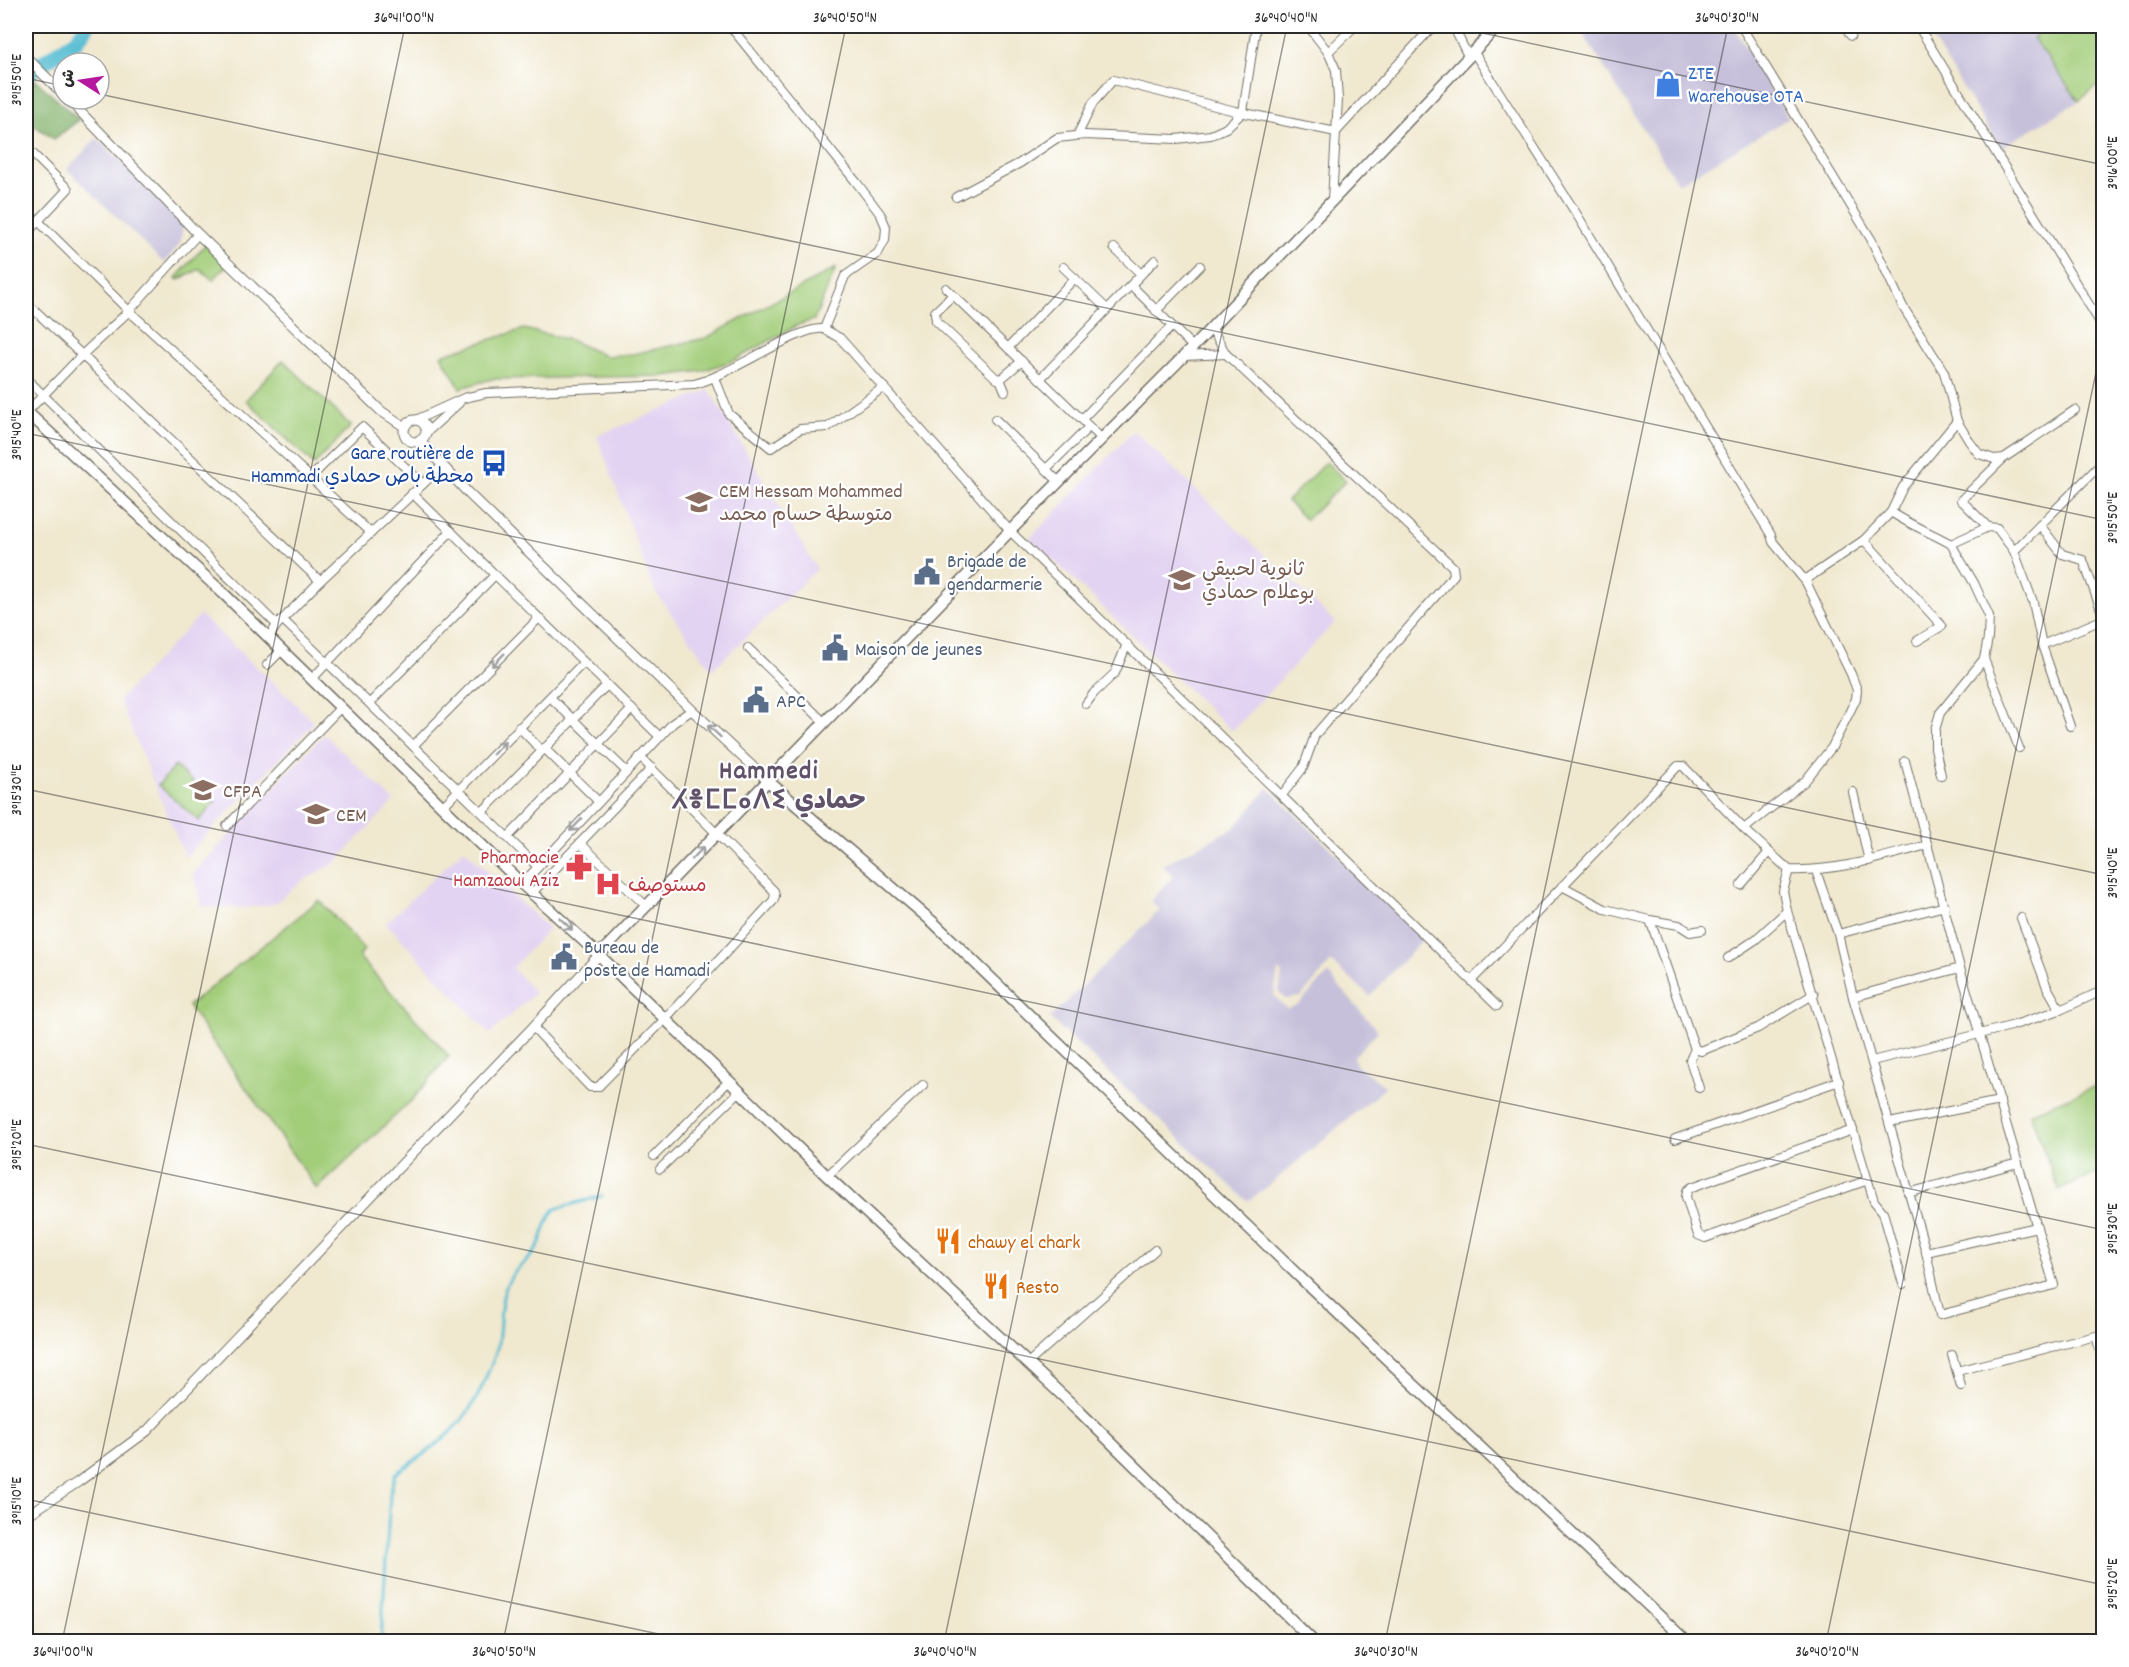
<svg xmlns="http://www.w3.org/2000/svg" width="2129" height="1667" font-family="Dekko,'Playpen Sans Arabic','Noto Sans Tifinagh',sans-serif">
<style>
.built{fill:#e3d3f2}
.industrial{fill:#c6c0da}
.green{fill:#a2cd79;stroke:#667c52;stroke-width:1.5}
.forest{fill:#81b069;stroke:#566e4a;stroke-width:1.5}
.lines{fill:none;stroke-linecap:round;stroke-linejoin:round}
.stream{stroke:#53bbd1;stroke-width:3}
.river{stroke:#53bbd1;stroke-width:16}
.minor-casing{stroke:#706d64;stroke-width:10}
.tertiary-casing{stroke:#706d64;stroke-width:11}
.secondary-casing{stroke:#706d64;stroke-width:13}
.minor{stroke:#fff;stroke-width:8}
.tertiary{stroke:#fff;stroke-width:9}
.secondary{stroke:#fff;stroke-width:10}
.oneway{stroke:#a0a0a0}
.ticks{fill:none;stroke:#2b2b2b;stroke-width:1.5;stroke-opacity:0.45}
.labels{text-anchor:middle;stroke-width:4.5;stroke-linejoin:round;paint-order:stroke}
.shop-label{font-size:20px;fill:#366cbe;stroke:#fff;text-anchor:start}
.transit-label{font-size:20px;fill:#164399;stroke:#fff;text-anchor:end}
.education-label{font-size:20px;fill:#785e54;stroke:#fff;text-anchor:start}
.service-label{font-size:20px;fill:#4e5e75;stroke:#fff;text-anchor:start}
.health-label{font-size:20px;fill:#be3a42;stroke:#fff;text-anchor:end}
.food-label{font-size:20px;fill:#c56008;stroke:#fff;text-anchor:start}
.district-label{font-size:26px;font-weight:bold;letter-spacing:1.5px;fill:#605369;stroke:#fff}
.neatline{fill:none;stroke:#2b2b2b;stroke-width:2}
.ticks-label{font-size:15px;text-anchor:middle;fill:#2b2b2b}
</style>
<rect width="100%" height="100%" fill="#fff"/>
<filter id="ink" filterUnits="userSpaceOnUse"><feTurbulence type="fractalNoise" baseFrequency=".0167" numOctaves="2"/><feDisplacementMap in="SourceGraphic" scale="12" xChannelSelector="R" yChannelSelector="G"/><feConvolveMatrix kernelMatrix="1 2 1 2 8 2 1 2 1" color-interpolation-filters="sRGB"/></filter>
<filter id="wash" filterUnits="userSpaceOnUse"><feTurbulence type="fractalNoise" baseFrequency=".008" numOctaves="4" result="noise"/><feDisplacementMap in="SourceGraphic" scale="24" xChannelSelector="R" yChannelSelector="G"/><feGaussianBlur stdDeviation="1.35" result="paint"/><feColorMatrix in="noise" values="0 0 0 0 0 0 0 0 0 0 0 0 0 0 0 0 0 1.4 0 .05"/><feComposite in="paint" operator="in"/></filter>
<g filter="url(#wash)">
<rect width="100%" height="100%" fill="#f0e8cf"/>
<!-- built -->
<g class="built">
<path d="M 709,390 L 817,569 L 712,670 L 654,590 L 597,436 Z"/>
<path d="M 1134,431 L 1335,622 L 1232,731 L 1030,538 Z"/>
<path d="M 200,615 L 291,699 L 314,723 L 185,857 L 119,700 Z"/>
<path d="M 324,734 L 394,801 L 335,863 L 304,880 L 274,904 L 242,908 L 202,907 L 193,874 Z"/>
<path d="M 464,849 L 549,929 L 512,968 L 535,993 L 490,1034 L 386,923 Z"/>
</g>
<!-- industrial -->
<g class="industrial">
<path d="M 1578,26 L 1602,26 L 1607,31 L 1615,26 L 1733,26 L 1789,118 L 1678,184 Z"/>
<path d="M 1925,26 L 2048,26 L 2033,38 L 2079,101 L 2000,148 Z"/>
<path d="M 97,138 L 184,221 L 180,244 L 164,263 L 67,169 Z"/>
<path d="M 1268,788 L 1423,939 L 1370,996 L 1331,962 L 1301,997 L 1286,999 L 1279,993 L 1282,973 L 1278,970 L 1274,995 L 1287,1009 L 1299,1004 L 1328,974 L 1378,1031 L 1354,1056 L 1356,1065 L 1386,1087 L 1261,1192 L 1247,1201 L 1050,1018 L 1160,910 L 1151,901 L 1173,876 L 1162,865 L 1234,828 Z"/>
</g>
<!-- green -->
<g class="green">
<path d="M 2048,26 L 2103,26 L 2103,81 L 2079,101 L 2033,38 Z"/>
<path d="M 207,243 L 228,264 L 213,280 L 200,269 L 178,280 L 176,278 Z"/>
<path d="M 836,268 L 814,320 L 798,325 L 735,360 L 702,371 L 663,376 L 492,379 L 460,388 L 441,355 L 524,329 L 570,340 L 605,356 L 633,354 L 706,338 Z"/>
<path d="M 283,360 L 351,426 L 314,465 L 246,400 Z"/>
<path d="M 1326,462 L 1346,481 L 1306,520 L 1287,501 Z"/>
<path d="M 175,766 L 215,802 L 199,821 L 158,785 Z"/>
<path d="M 319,900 L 364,949 L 359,957 L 449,1056 L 412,1100 L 317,1189 L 188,1006 Z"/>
<path d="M 2103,1083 L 2103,1171 L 2059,1190 L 2030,1113 Z"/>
</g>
<!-- forest -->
<path class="forest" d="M 26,71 L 79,120 L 54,139 L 26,120 Z"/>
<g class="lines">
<!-- stream -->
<path class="stream" d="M 381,1642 L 390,1494 L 395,1474 C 439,1444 467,1427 487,1375 C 490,1367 495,1358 497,1349 C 502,1326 497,1299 511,1277 C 517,1267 529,1261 536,1250 C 544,1238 545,1219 555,1209 L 602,1196"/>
<!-- river -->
<path class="river" d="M 26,74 L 77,40 L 87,26"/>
</g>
</g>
<g filter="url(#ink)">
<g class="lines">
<!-- minor casing -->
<g class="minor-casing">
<g id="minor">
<path d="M 730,26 L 857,183 L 881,215 L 886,227 L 885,240 L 878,253 L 845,276 L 824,329"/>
<path d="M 1308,26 L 1328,52 L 1336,70 L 1338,99 L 1332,200"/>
<path d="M 1453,26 L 1468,56"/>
<path d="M 1508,26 L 1514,28 L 1524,26"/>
<path d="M 1741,26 L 1871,239 L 1903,307 L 1944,372 L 1957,421 L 1969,441 L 1979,454 L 1994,459 L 2004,458 L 2075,410"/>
<path d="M 1844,26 L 1851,36"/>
<path d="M 1918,26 L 2104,329"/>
<path d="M 1473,51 L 1579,218 L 1771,535 L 1773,542 L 1806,582"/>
<path d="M 1328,52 L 1355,26"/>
<path d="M 1077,136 L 1093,103 L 1113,80 L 1235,111 L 1336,132 L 1433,26"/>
<path d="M 26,147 L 68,189 L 26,234"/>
<path d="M 956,197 L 1020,163 L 1057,138 L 1085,135 L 1176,139 L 1211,135 L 1226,128 L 1243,112 L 1256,26"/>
<path d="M 38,221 L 129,311 L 371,533"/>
<path d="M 1114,248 L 1141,274"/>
<path d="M 1063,267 L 1107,309"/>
<path d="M 1131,285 L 1193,347"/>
<path d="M 946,288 L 1101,438"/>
<path d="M 953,295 L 935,312 L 936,321 L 997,379 L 1002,378 L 1022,361"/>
<path d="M 26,302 L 320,581"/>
<path d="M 1156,311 L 1200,266"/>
<path d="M 1211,327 L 1226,354 L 1453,567 L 1454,575 L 1315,735 L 1303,768 L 1282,795"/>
<path d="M 1008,348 L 1075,278"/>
<path d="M 1184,356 L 1226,354"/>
<path d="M 26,378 L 277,625"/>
<path d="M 715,378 L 729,414 L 771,448 L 800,429 L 828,427 L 884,387"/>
<path d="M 1000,379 L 1005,391"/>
<path d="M 1040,379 L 1155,260"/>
<path d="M 27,412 L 82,355 L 129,311 L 198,234"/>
<path d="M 995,419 L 1059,482"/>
<path d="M 1082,419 L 1172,326"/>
<path d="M 416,420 L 464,398 L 486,393 L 694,384 C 728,377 798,326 823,329 C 828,330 835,336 840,338 L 1010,531 L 1497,1006"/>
<path d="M 426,433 L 459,403"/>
<path d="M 1046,469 L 1089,427"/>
<path d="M 311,477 L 362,427 L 423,484"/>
<path d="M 412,493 L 660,737"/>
<path d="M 2040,525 L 2062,554 L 2083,560 L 2104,618"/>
<path d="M 1988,527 L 1961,500 L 2004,458"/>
<path d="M 1864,540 L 1942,626 L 1917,641"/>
<path d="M 1951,544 C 1932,533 1910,525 1891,512 L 1903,487 L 1957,421"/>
<path d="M 2014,551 L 2104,461"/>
<path d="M 283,620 L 538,867"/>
<path d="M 269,637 L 277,625 L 320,581 L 441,467"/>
<path d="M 2042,645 L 2104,619"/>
<path d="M 748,648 L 825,723"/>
<path d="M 267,665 L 282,650"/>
<path d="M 312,679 L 451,531"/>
<path d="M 550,697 L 627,772"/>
<path d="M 370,703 L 495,575"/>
<path d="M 1086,704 L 1094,693 L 1115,673 L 1127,644"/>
<path d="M 519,727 L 541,750"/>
<path d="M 413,746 L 539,618"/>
<path d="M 544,748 L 599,802"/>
<path d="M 2019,748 L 1984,659 L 1988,638 L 1989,616 L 1974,583 L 1951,544 L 1988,527 L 1997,528 L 2014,551 L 2033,602 L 2042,645 L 2070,726"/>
<path d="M 1941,775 L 1935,748 L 1935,730 L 1940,713 L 1984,659"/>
<path d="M 1853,792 L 1869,861"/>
<path d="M 443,806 L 584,662"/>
<path d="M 482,812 L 607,685"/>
<path d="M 227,826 L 341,707"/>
<path d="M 1744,829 L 1805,781 L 1832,747 L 1856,699 L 1857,690 L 1851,674 L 1806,582 L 1808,578 L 1864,540 L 1891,512"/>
<path d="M 508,837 L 632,709"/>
<path d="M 580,843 L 646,906"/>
<path d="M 1789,870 L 1783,891 L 1787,911 L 1874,1201 L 1883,1212 L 1903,1284"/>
<path d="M 1816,871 L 1838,934 L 1853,997 L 1926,1252 L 1940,1315 L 2054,1285 L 1960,968 L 1905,761"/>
<path d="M 522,884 L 673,723 L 692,710"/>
<path d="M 1741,885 L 1769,852"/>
<path d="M 1562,886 L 1605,909 L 1650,920 L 1679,925 L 1690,932 L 1702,930"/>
<path d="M 532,893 L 652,768"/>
<path d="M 2021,918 L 2047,987 L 2060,1010"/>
<path d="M 1650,920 L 1695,1049 L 1701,1051 L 1758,1028 L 1814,994"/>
<path d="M 1838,934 L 1945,906"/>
<path d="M 1728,958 L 1755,940 L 1787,911"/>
<path d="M 1472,980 L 1678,766 L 1683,766 L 1744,829 L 1789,870 C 1837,872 1882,857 1928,845"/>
<path d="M 1853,997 L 1960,968"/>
<path d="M 533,1027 L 590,1087 L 598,1087 L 665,1019 L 773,901 L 775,896 L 774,891 L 640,757"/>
<path d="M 1695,1049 L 1690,1060 L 1699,1088"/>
<path d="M 1872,1061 L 2011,1026 L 2060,1010 L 2104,990"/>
<path d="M 1889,1123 L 2000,1101"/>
<path d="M 1853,1130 L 1692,1187 L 1687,1191 L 1686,1197 L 1698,1235 L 1705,1238 L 1868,1180"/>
<path d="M 1675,1139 L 1839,1081"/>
<path d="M 654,1156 L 729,1081"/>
<path d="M 660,1169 L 740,1091"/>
<path d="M 827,1176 L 923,1085"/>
<path d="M 1908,1193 L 2018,1163"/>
<path d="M 1926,1252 L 2037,1227"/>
<path d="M 1952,1355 L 1961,1386"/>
<path d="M 1028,1363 L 1155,1250"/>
<path d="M 1957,1371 L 2096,1336 L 2104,1365"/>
</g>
</g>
<!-- tertiary casing -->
<g class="tertiary-casing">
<g id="tertiary">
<path d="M 26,57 L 63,94"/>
<path d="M 68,99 L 198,234 L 381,411 L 405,427"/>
<circle cx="415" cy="431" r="11"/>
<path d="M 419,440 L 468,493 L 692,710 L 768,781"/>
<path d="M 26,1516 L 78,1482 L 147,1431 L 533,1027 L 599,955"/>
</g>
</g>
<!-- secondary casing -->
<g class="secondary-casing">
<g id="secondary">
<path d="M 26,411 L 223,593 L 522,884 L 599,955 L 827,1176 L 1078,1410 L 1314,1642"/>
<path d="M 768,781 L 934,923 L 1308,1285 L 1687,1642"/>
<path d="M 599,955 L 1010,531 L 1193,347 L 1498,26"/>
</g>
</g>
<!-- minor -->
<use href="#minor" class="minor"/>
<!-- tertiary -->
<use href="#tertiary" class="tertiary"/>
<!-- secondary -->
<use href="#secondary" class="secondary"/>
</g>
<!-- one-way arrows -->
<defs><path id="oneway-shaft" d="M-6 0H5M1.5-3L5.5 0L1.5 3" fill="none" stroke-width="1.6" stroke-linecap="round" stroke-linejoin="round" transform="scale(1.5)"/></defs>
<g class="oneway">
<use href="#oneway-shaft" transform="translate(498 660) rotate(135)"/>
<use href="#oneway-shaft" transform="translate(714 731) rotate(-137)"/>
<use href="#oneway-shaft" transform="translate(499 748) rotate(-46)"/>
<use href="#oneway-shaft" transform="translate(576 825) rotate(134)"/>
<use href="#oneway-shaft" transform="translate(698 853) rotate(-46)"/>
<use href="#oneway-shaft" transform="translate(566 924) rotate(43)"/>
</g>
</g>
<!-- ticks -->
<path class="ticks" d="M 1449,26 L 2104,165M 26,78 L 63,86M 99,94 L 2104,520M 26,433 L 2104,875M 26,789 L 2104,1230M 26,1144 L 2104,1585M 26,1499 L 696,1642M 62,1642 L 405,26M 503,1642 L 846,26M 944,1642 L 1287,26M 1385,1642 L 1728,26M 1826,1642 L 2104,335"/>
<!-- icons -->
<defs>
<g id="shop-bare" transform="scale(2.07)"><path d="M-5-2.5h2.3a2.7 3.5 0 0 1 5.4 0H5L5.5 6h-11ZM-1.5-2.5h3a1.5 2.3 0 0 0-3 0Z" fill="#3f7fe0" stroke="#fff" stroke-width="2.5" paint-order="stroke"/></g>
<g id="bus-bare" transform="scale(2.07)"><path d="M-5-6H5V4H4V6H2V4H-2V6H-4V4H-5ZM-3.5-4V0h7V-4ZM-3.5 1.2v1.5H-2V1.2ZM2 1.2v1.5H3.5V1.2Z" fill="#1a4fb4" stroke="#fff" stroke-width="2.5" paint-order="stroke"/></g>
<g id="school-bare" transform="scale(2.07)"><path d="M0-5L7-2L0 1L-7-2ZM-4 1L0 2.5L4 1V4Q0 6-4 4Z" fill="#8d6e63" stroke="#fff" stroke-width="2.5" paint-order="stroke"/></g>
<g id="civic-bare" transform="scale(2.07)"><path d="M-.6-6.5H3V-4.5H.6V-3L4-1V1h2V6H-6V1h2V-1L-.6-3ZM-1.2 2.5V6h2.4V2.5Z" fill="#5c6f8a" stroke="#fff" stroke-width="2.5" paint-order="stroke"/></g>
<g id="university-bare" transform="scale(2.07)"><path d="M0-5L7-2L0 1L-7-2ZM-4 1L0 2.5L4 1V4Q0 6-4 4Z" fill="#8d6e63" stroke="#fff" stroke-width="2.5" paint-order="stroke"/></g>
<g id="pharmacy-bare" transform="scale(2.07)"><path d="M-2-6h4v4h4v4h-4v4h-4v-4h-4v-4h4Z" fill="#e0444e" stroke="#fff" stroke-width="2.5" paint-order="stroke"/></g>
<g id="hospital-bare" transform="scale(2.07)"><path d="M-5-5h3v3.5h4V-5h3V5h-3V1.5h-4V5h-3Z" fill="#e0444e" stroke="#fff" stroke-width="2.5" paint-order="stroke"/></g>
<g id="restaurant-bare" transform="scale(2.07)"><path d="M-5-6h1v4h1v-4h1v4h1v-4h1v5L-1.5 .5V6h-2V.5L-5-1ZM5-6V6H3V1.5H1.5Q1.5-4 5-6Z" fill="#e8710a" stroke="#fff" stroke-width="2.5" paint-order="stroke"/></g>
</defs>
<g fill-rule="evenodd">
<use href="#shop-bare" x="1668" y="84"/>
<use href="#bus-bare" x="494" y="463"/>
<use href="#school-bare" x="699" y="502"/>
<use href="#civic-bare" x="927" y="572"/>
<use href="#school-bare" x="1182" y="580"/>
<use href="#civic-bare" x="835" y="648"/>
<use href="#civic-bare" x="756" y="700"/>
<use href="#university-bare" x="203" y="790"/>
<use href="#school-bare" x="316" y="814"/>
<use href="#pharmacy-bare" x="579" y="867"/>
<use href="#hospital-bare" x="608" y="884"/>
<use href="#civic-bare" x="564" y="957"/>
<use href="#restaurant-bare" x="948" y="1241"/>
<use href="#restaurant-bare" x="996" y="1286"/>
</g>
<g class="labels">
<!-- shop labels -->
<g class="shop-label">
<text x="1688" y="79">ZTE<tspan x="1688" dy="23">Warehouse OTA</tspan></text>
</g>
<!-- transit labels -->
<g class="transit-label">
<text x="474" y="459">Gare routière de<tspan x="474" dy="23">Hammadi محطة باص حمادي</tspan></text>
</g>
<!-- education labels -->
<g class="education-label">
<text x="719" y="497">CEM Hessam Mohammed<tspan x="719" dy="23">متوسطة حسام محمد</tspan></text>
<text x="1202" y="575">ثانوية لحبيقي<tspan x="1202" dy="23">بوعلام حمادي</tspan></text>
<text x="223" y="797">CFPA</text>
<text x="336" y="821">CEM</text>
</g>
<!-- service labels -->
<g class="service-label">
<text x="947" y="567">Brigade de<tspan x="947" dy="23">gendarmerie</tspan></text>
<text x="855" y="655">Maison de jeunes</text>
<text x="776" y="707">APC</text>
<text x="584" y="953">Bureau de<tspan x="584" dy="23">poste de Hamadi</tspan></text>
</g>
<!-- health labels -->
<g class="health-label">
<text x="559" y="863">Pharmacie<tspan x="559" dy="23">Hamzaoui Aziz</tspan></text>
<text x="628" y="891" text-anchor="start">مستوصف</text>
</g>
<!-- food labels -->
<g class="food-label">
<text x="968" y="1248">chawy el chark</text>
<text x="1016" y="1293">Resto</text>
</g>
<!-- district labels -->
<g class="district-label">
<text x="769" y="778">Hammedi<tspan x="769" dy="30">ⵃⴻⵎⵎⴰⴷⵉ حمادي</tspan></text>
</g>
</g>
<!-- margin -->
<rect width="2129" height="1667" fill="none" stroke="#fff" stroke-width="66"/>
<!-- north arrow -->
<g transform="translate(81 81) rotate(282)"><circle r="28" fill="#ffffff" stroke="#aaaaaa" stroke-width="1.5"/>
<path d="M0-4.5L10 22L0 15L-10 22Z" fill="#b5179e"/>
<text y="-9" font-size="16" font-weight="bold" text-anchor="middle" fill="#2b2b2b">ش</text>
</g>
<rect x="33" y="33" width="2063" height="1601" class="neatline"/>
<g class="ticks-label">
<text x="404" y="22">36°41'00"N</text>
<text x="845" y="22">36°40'50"N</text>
<text x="1286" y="22">36°40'40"N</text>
<text x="1727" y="22">36°40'30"N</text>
<text transform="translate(16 80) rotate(-90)" y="5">3°15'50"E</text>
<text transform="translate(2112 163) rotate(-90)" y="5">3°16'00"E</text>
<text transform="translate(16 435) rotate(-90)" y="5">3°15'40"E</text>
<text transform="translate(2112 518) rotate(-90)" y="5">3°15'50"E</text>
<text transform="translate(16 790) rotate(-90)" y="5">3°15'30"E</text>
<text transform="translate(2112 873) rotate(-90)" y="5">3°15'40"E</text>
<text transform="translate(16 1145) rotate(-90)" y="5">3°15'20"E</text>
<text transform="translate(2112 1229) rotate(-90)" y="5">3°15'30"E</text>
<text transform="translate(16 1501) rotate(-90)" y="5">3°15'10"E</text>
<text transform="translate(2112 1584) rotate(-90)" y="5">3°15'20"E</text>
<text x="63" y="1656">36°41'00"N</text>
<text x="504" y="1656">36°40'50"N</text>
<text x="945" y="1656">36°40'40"N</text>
<text x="1386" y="1656">36°40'30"N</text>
<text x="1827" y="1656">36°40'20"N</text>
</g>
</svg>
